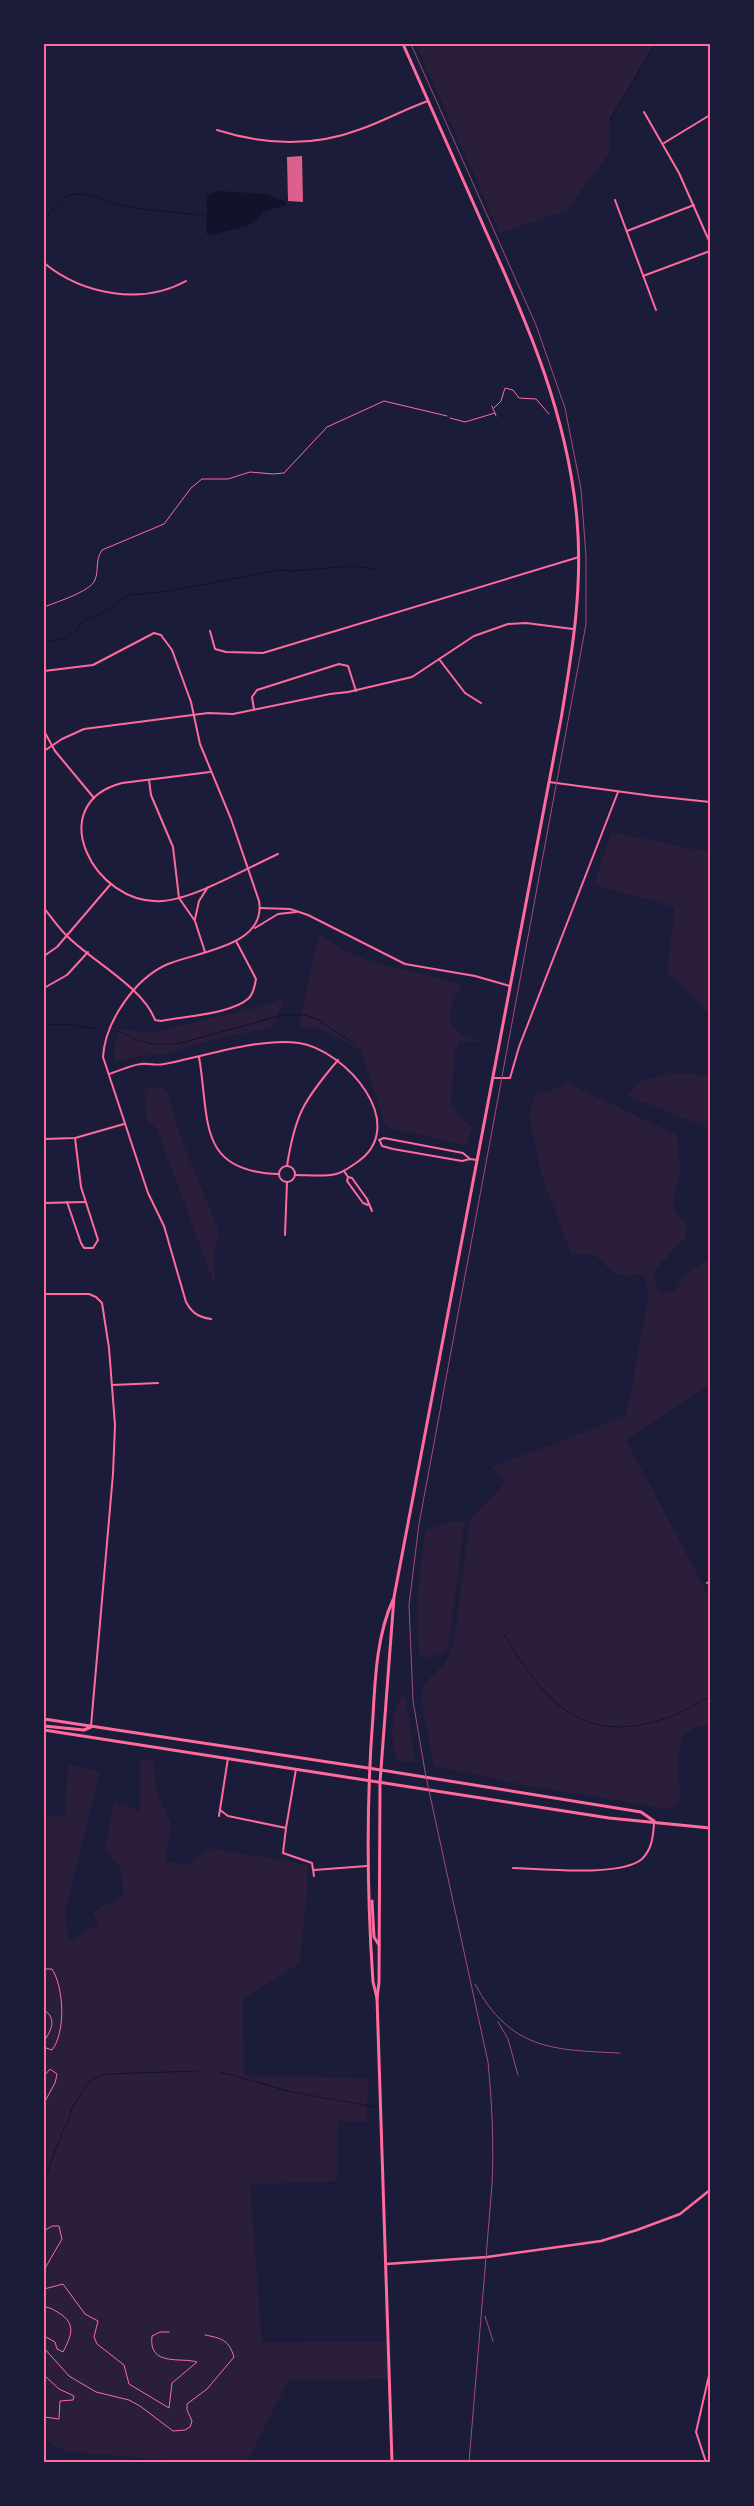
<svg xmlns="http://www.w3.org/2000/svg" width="754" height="2506" font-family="Helvetica,sans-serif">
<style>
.green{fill:#2a1e3b}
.water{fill:#12122b}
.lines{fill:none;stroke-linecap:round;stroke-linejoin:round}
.stream{stroke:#12122b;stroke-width:1}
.building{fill:#dd5f8e}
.path{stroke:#ff6b9d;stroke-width:1}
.minor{stroke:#ff6b9d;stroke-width:2}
.tertiary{stroke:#ff6b9d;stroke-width:2.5}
.primary{stroke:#ff6b9d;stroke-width:3}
.rail{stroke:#a44b75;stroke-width:1}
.neatline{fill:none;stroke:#ff6b9d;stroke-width:2}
</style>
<rect width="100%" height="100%" fill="#1b1b3a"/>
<!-- green -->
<g class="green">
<path d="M 416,44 L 655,44 L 610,120 L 610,152 L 567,210 L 500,233 Z"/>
<path d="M 709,811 L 710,811 L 710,1015 L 667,972 L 675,907 L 594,885 L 612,832 L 707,852 Z"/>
<path d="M 319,935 L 348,952 L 376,964 L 399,968 L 462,985 C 454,996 442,1021 458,1032 C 464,1037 473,1037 480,1042 L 460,1042 L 455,1052 L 451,1105 L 462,1119 L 473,1127 L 465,1145 L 389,1128 L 383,1119 L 360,1049 L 317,1028 L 298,1027 Z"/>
<path d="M 285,997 L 273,1028 L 232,1035 L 162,1054 L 138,1056 L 115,1062 L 114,1046 L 120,1029 L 153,1033 L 267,1005 Z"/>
<path d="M 676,1073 L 710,1076 L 710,1131 L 705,1127 L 627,1095 L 640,1081 Z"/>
<path d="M 567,1083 L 677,1135 L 680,1170 L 673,1203 L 675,1212 L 688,1226 L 685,1238 L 653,1272 L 658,1291 L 668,1293 L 677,1289 L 683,1275 L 710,1259 L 710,1384 L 626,1440 L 710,1598 L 710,1724 L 696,1727 L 683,1735 L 679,1752 L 678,1777 L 681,1797 L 676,1804 L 669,1809 L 524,1785 L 434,1766 L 421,1697 L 423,1685 L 445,1663 L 454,1643 L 470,1520 C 481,1505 496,1496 505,1482 L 492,1467 L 626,1416 L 649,1295 L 643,1274 C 613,1278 616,1275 595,1255 L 571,1253 L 541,1174 L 529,1114 L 535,1094 L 549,1091 Z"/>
<path d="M 153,1087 L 162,1088 L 168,1092 L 180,1136 L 217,1226 L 219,1232 L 214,1260 L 215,1286 L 157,1129 L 147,1120 L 144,1090 Z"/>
<path d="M 452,1522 L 463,1522 L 464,1527 L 449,1641 L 446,1652 L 427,1658 L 419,1656 C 416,1613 418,1572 426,1530 Z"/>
<path d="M 404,1694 L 406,1698 L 415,1763 L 399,1761 C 388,1745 391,1709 404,1694 Z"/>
<path d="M 140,1759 L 153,1760 L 157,1793 L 171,1823 L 166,1862 L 188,1864 L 211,1848 L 307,1865 L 307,1896 L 299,1964 L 243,1999 L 244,2075 L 368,2078 L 367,2122 L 338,2121 L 337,2181 L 250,2185 L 262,2342 L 388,2341 L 389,2379 L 289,2380 L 247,2462 L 191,2462 L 65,2451 L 44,2439 L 44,1814 L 65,1817 L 68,1765 L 100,1771 L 65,1911 L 69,1943 L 98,1924 L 93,1912 L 123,1895 L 122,1871 L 105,1847 L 114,1801 L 140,1811 Z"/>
</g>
<!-- water -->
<path class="water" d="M 218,191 L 266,194 L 284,201 L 287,205 L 265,211 L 255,222 L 247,226 L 210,235 L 206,233 L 207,195 Z"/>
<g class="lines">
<!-- stream -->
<g class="stream">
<path d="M 610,120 L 655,44"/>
<path d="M 44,221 C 50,213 58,200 68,196 C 82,190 103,200 117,204 C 146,212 176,211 205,216"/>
<path d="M 44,642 L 66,638 L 76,631 L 84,620 L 99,615 L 128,595 L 169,591 L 279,570 L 291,571 L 354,566 L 373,569"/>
<path d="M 44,1025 L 68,1024 L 97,1029"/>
<path d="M 118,1031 L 137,1040 L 152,1044 L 177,1044 L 283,1015 L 305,1015 L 317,1019 L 355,1044"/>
<path d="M 504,1634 C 547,1706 585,1748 673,1716 C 686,1711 697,1702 710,1697"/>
<path d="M 220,2072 L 292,2092 L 375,2107"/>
<path d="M 44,2181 L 62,2133 L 69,2121 L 72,2108 L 86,2086 L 92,2079 L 106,2074 L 198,2071"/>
</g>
</g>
<!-- building -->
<path class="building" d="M 302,156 L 303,202 L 288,201 L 287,157 Z"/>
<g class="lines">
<!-- path -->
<g class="path">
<path d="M 492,406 L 496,416"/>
<path d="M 494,408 L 501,401 L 505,388 L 513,390 L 519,398 L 536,399 L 549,414"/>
<path d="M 450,418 L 465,422 L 495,413"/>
<path d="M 44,607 C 56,602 90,592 95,580 C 99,570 95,560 102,550 L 164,524 L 191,488 L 202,479 L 228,479 L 250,472 L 273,474 L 284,473 L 327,427 L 384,401 L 447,416"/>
<path d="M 44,1972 L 46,1969 L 52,1969 C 64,1988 66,2032 52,2050 L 46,2048 L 44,2043"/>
<path d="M 44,2010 C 57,2018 52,2030 44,2041"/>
<path d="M 44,2076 L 50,2069 L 57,2074 L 55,2083 L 44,2103"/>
<path d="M 44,2231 L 52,2226 L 59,2226 L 62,2239 L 44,2270"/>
<path d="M 44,2289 L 63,2284 L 85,2314 L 98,2321 L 94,2337 L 97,2344 L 124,2365 L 129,2384 L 169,2408 L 172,2383 L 197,2362 C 181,2357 148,2367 152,2336 L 160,2332 L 169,2332"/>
<path d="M 44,2307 C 50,2307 54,2310 59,2313 C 77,2324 71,2336 63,2352 L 57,2349 L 55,2342 L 44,2336"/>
<path d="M 44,2348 L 69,2376 L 96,2392 L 129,2400 L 140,2406 L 173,2431 L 185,2430 L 190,2427 L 192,2421 L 187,2410 L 187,2404 L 207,2389 L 234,2357 C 229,2340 221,2338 205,2335"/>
<path d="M 44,2375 L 59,2389 L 74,2396 L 73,2400 L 60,2401 L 59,2419 L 44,2417"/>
</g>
<!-- minor -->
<g class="minor">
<path d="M 644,112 L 679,173 L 710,243"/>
<path d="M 217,130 C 264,145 314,147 361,129 C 384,121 405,109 428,101"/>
<path d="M 664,143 L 710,115"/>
<path d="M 615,200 L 656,310"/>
<path d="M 627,231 L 694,205"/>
<path d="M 44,263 C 82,294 141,306 186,281"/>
<path d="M 643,276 L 710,251"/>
<path d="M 210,631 L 215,649 L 226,652 L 263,653 L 579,557"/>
<path d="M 439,659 L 465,693 L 481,703"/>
<path d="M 44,671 L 93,665 L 154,633 L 161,635 L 172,650 L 191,702 L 200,744 L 231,819 L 259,901 C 267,946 197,952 168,964 C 135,978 105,1022 103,1057 L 148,1193 L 164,1226 L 186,1302 C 192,1313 198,1317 211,1319"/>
<path d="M 254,709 L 252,697 L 257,690 L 339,664 L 348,666 L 349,669 L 356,691"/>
<path d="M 44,731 L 55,751 L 94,798"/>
<path d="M 44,751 L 62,739 L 84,729 L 208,713 L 233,714 L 330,694 L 348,692 L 412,677 L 474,636 L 508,624 L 526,623 L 573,629"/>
<path d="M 210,772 L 122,783 C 42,804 94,906 162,901 C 194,899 247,868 278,854"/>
<path d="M 149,780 L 151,795 L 173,847 L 179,898 L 195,921 L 205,952"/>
<path d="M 549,782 L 653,796 L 710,802"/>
<path d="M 44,908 C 51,917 58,927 66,935 C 90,960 143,987 155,1020 L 161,1021 C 185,1016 232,1014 249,998 C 253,994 255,985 256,979 L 236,941"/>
<path d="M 260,908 L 290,909 L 308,915 L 405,964 L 475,976 L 510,986"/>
<path d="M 195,919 L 199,901 L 208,887"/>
<path d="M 255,928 L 278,914 L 296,912"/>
<path d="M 44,956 L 57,947 L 110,885"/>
<path d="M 44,988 L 67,975 L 88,952"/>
<path d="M 199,1057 C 210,1119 196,1172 279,1174"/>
<path d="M 109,1074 C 119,1071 131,1065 141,1064 C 149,1063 156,1066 164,1064 C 203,1057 260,1037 299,1043 C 346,1050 412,1126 356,1163 C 350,1167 344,1172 336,1174 C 324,1177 308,1175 295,1175"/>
<path d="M 493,1078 L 510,1078 L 519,1047 L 618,792"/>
<path d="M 44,1139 L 75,1138 L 124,1124"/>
<path d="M 379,1140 L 384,1138 L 463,1153 L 470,1159"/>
<path d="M 380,1141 L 382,1146 L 393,1149 L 462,1161 L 470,1159 L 477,1160"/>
<path d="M 287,1166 C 295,1114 304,1100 338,1060"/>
<circle cx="287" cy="1174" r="8"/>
<path d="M 344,1171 L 348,1177 L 347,1181 L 363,1203 L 368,1205"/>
<path d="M 348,1177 L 352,1178 L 367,1199 L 372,1211"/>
<path d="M 67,1202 L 81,1243 L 84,1248 L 93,1248 L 98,1240 L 81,1187 L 75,1138"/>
<path d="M 44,1203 L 85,1202"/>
<path d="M 285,1235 L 287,1182"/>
<path d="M 44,1294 L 89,1294 L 96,1297 L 102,1303 L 109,1348 L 115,1425 L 113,1474 L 91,1726"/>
<path d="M 112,1385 L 158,1383"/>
<path d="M 707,1583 L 710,1581"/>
<path d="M 220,1810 L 228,1816 L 286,1828 L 283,1853 L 312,1863 L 314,1876"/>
<path d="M 219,1816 L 228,1758"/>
<path d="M 286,1828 L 296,1769"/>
<path d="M 513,1868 C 542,1869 621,1877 642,1859 C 652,1849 653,1837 654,1824"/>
<path d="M 314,1870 L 367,1866"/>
<path d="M 706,2462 L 696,2432 L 710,2371"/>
</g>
<!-- tertiary -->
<path class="tertiary" d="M 386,2264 L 487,2257 L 601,2241 L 637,2230 L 680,2214 L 710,2190"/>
<!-- primary -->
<g class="primary">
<path d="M 44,1719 L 381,1770 L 641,1812 L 654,1821"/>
<path d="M 44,1726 L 84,1730 L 91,1727"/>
<path d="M 44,1730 L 609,1818 L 710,1828"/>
<path d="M 372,1901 L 374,1937 L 379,1945"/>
<path d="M 377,1998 L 379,1982 L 380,1782 L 394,1597 L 561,719 C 572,653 583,588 577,520 C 568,418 529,326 487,234 C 459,170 431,107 403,44"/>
<path d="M 392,2462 L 377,1998 L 373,1982 C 367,1894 366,1805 373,1716 C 375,1679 377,1634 393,1600"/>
</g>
<!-- rail -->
<g class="rail">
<path d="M 411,44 L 536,325 L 565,408 L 581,489 L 586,557 L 586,624 L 419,1524 L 409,1605 L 413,1701 L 426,1777 L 488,2062 C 492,2103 494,2143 492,2185 L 469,2462"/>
<path d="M 475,1984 C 510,2050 553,2050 620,2053"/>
<path d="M 498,2022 L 508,2039 L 518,2075"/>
<path d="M 485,2316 L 493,2341"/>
</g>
</g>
<!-- border -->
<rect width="754" height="2506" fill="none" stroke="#1b1b3a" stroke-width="90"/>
<rect x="45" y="45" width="664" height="2416" class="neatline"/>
</svg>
